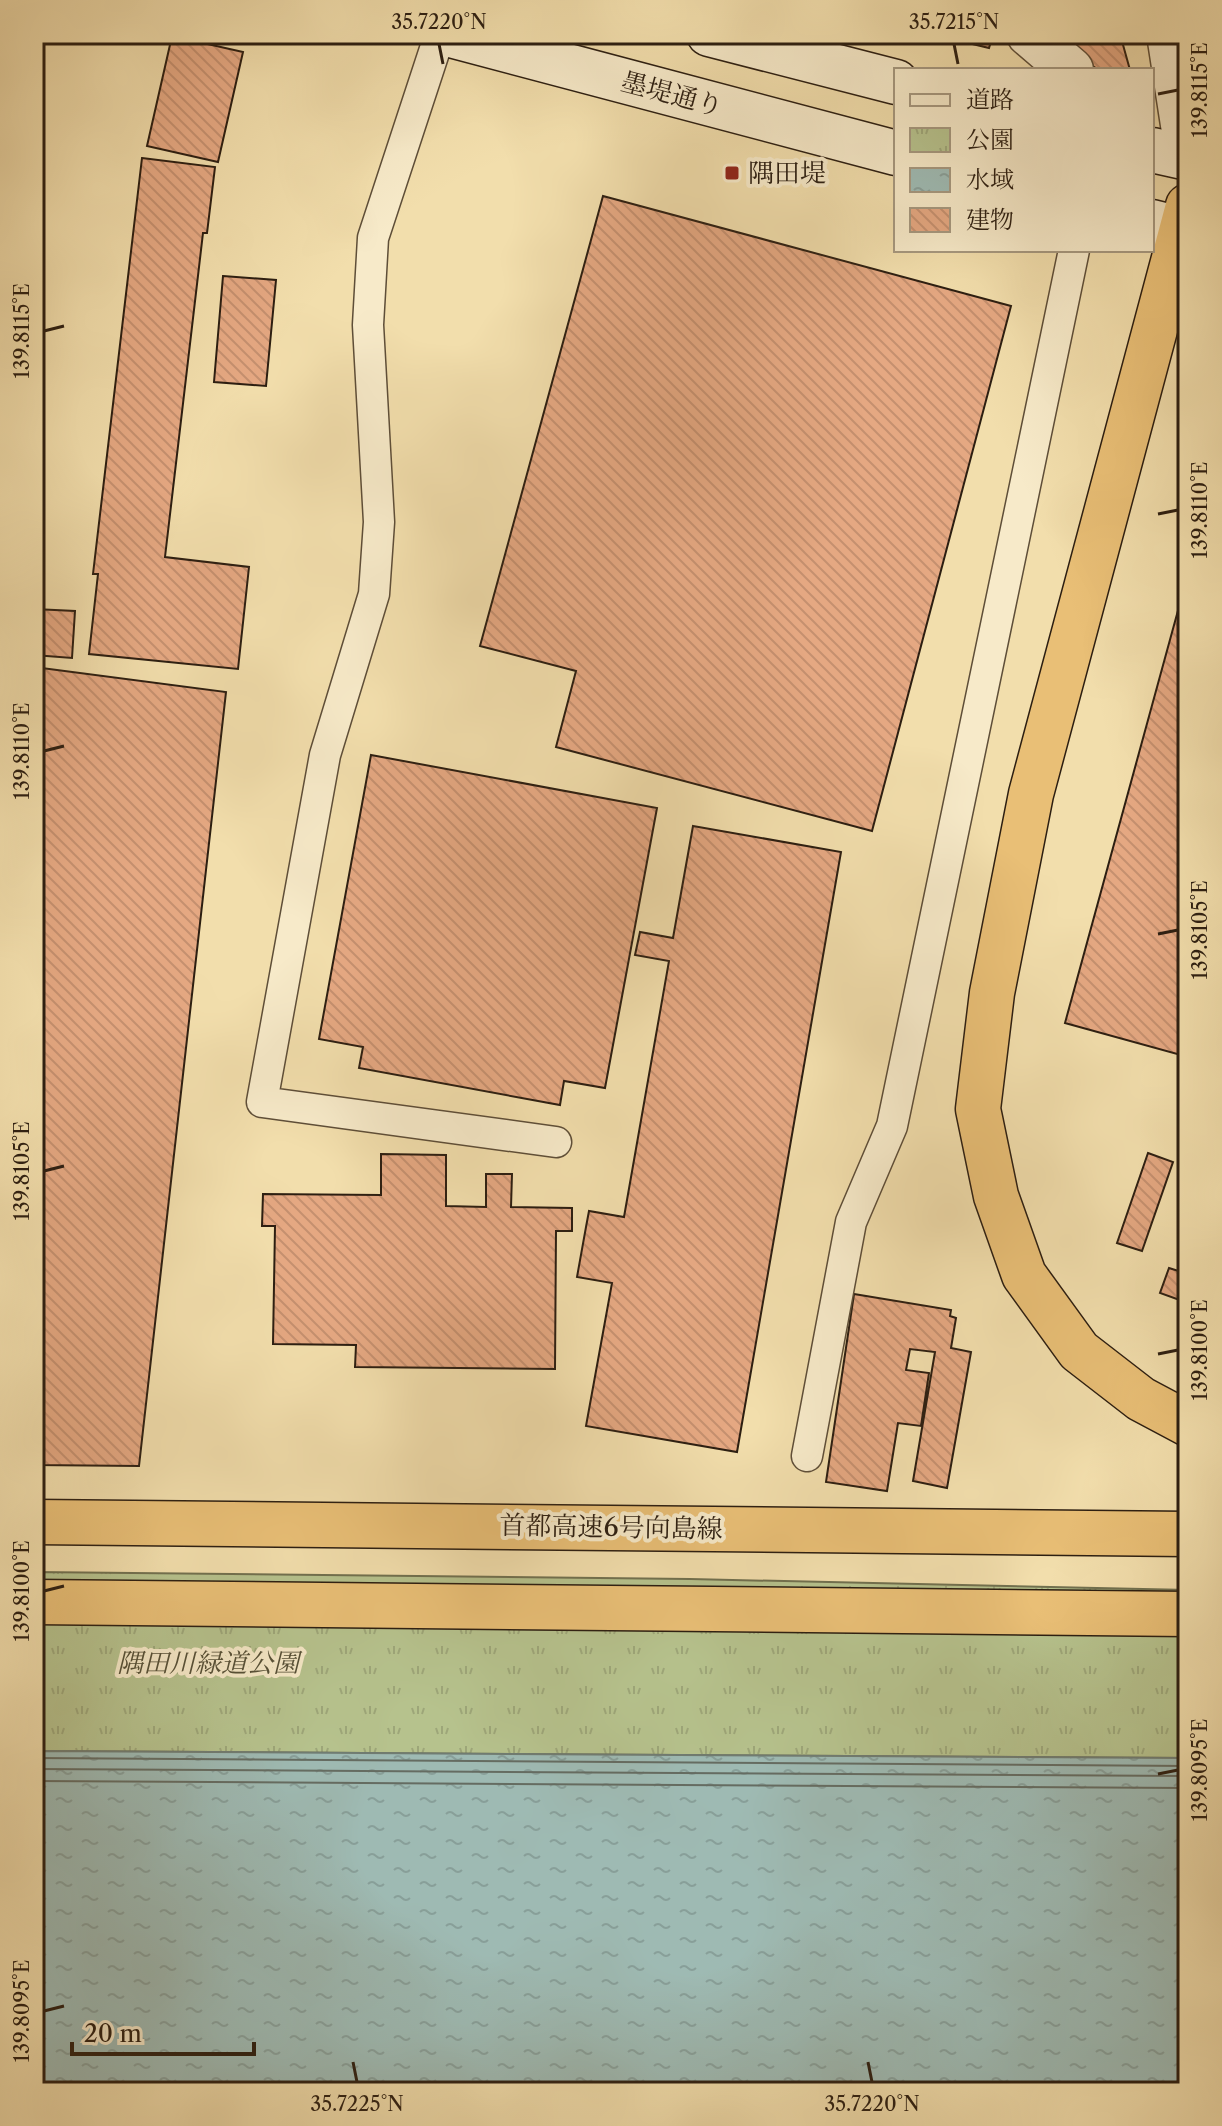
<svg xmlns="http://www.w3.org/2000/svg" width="1222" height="2126" font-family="'Libre Caslon Text','Noto Serif JP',serif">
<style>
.park{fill:url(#park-tufts);stroke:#71704f;stroke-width:2}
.water{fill:url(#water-ripples);stroke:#707c72;stroke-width:2}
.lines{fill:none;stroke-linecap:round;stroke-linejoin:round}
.shore{stroke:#656c62;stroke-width:2}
.building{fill:url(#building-back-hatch);stroke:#2c1e11;stroke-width:2}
.lane-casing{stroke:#5e4e38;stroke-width:33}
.street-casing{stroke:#5e4e38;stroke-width:47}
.secondary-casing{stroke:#2c1e11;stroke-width:47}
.highway-casing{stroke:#2c1e11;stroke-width:47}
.lane{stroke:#f7eac9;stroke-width:30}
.street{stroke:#f7eac9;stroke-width:44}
.secondary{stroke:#f7eac9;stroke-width:44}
.highway{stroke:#e9bf76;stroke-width:44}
.ticks{fill:none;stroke:#2c1e11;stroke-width:3}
.poi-dot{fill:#8f2418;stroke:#f7eac9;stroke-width:3}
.labels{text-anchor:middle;stroke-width:8;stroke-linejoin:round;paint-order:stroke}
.street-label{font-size:26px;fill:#2c1e11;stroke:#f7eac9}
.poi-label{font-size:26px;fill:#2c1e11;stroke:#f7eac9;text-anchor:start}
.park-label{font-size:26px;font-style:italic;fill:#554f36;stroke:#f7eac9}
.neatline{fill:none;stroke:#2c1e11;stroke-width:3}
.ticks-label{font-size:20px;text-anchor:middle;fill:#2c1e11}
</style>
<defs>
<pattern id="park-tufts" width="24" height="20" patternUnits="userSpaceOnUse" patternTransform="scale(2)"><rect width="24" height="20" fill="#b6c28d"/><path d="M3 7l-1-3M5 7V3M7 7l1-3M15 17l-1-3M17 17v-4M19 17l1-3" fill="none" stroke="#9da679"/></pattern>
<pattern id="water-ripples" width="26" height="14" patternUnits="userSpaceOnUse" patternTransform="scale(2)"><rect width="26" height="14" fill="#9ebab3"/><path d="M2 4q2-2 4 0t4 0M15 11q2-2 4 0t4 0" fill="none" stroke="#889f99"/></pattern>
<pattern id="building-back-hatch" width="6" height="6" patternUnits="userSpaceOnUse" patternTransform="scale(2)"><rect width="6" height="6" fill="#e5a882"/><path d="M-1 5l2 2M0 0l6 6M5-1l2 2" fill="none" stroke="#c5906f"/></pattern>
</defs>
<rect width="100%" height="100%" fill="#f2deac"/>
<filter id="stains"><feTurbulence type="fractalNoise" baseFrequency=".0025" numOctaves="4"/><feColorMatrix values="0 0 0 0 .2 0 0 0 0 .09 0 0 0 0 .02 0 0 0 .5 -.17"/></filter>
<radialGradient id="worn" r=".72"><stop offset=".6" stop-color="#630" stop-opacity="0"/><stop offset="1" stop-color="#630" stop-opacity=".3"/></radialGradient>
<!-- park -->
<path class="park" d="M 34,1572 L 690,1579 L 1188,1590 L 1188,1758 L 34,1751 Z"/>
<!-- water -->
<path class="water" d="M 34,1751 L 1188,1758 L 1188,2092 L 34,2092 Z"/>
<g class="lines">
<!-- shore -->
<g class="shore">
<path d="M 34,1758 L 1188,1766"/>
<path d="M 34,1769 L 1188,1776"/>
<path d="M 34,1781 L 1188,1788"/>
</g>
</g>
<!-- building -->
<g class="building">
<path d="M 931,34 L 981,34 L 992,38 L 989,48 Z"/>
<path d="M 1054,34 L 1120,34 L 1130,70 L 1099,70 L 1056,43 Z"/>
<path d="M 172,36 L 243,52 L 218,162 L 147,146 Z"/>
<path d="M 142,158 L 215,167 L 207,233 L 203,233 L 165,557 L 249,567 L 238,669 L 89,654 L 98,574 L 93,574 Z"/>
<path d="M 603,196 L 1011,306 L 872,831 L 556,747 L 576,671 L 480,646 Z"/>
<path d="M 223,276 L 276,280 L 266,386 L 214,382 Z"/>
<path d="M 1188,574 L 1188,1057 L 1065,1023 Z"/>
<path d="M 34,609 L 75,611 L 72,658 L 34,655 Z"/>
<path d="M 34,667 L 226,692 L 139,1466 L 34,1465 Z"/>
<path d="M 371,755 L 657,808 L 605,1088 L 564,1081 L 560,1105 L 359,1068 L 363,1047 L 319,1039 Z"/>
<path d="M 693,826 L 841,852 L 737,1452 L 586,1426 L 612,1283 L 577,1277 L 586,1227 L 589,1211 L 624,1217 L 669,961 L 635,955 L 640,932 L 673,938 Z"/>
<path d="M 1148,1153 L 1173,1162 L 1142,1251 L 1117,1243 Z"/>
<path d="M 381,1154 L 446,1155 L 446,1206 L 486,1207 L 486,1174 L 512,1174 L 511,1207 L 572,1208 L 572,1231 L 556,1231 L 555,1369 L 355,1367 L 356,1345 L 273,1344 L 275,1226 L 262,1226 L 263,1194 L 381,1195 Z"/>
<path d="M 1169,1268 L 1188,1274 L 1188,1303 L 1160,1293 Z"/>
<path d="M 854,1294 L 951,1310 L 950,1316 L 956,1318 L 951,1348 L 971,1352 L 947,1488 L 913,1481 L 935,1352 L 910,1349 L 906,1370 L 929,1373 L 921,1426 L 898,1423 L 887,1491 L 826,1482 Z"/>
</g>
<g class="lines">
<!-- lane casing -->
<g class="lane-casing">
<g id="lane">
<path d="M 440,34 L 373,238 L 368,325 L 379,522 L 374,594 L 325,755 L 262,1102 L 556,1142"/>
<path d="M 807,1456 L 851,1222 L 892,1126 L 1074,250"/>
</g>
</g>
<!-- street casing -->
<g class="street-casing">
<g id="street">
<path d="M 1029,34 L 1071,70"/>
<path d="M 1169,34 L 1188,157"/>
</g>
</g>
<!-- secondary casing -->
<g class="secondary-casing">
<g id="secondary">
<path d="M 447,34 L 896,153"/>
<path d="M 709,34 L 896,82"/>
<path d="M 1152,150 L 1188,158"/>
<path d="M 1152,222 L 1188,231"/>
</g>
</g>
<!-- highway casing -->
<g class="highway-casing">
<g id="highway">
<path d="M 1188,206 L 1031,794 L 992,993 L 978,1109 L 996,1196 L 1024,1275 L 1079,1351 L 1141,1399 L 1188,1424"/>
<path d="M 34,1522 L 1188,1534"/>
<path d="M 34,1602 L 1188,1614"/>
</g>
</g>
<!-- lane -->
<use href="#lane" class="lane"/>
<!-- street -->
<use href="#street" class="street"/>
<!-- secondary -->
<use href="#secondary" class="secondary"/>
<!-- highway -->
<use href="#highway" class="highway"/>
</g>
<!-- ticks -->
<path class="ticks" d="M 439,44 L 443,64M 954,44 L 958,64M 1158,94 L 1178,90M 44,331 L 64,326M 1158,514 L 1178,510M 44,751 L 64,746M 1158,934 L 1178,930M 44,1171 L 64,1166M 1158,1354 L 1178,1350M 44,1591 L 64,1586M 1158,1774 L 1178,1770M 44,2011 L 64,2006M 353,2062 L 357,2082M 868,2062 L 872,2082"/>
<!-- markers -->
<rect class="poi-dot" x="724" y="165" width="16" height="16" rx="4"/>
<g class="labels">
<!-- street labels -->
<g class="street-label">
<text transform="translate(672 94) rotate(15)" y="9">墨堤通り</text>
<text transform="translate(611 1527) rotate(1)" y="9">首都高速6号向島線</text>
</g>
<!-- poi labels -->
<g class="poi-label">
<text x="748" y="182">隅田堤</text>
</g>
<!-- park labels -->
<g class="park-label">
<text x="208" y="1672">隅田川緑道公園</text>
</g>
</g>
<!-- margin -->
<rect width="1222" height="2126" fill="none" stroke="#f2deac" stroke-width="88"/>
<!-- legend -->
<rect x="894" y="68" width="260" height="184" fill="#f7eac9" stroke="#a6987f" stroke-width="2"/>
<rect x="910" y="94" width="40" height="12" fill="#f7eac9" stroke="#a6987f" stroke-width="2"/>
<text x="966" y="108" font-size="24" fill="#2c1e11">道路</text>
<rect x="910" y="128" width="40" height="24" fill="url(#park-tufts)" stroke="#a6987f" stroke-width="2"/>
<text x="966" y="148" font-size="24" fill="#2c1e11">公園</text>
<rect x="910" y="168" width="40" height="24" fill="url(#water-ripples)" stroke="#a6987f" stroke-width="2"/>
<text x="966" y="188" font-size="24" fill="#2c1e11">水域</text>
<rect x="910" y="208" width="40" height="24" fill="url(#building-back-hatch)" stroke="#a6987f" stroke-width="2"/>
<text x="966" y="228" font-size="24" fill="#2c1e11">建物</text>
<!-- scale -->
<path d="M72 2042v12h182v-12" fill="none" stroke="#2c1e11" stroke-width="4"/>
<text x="84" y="2042" font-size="24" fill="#2c1e11" stroke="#f7eac9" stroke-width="6" paint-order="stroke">20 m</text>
<rect x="44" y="44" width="1134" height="2038" class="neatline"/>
<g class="ticks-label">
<text x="439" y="29">35.7220°N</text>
<text x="954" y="29">35.7215°N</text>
<text transform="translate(1200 90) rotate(-90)" y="7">139.8115°E</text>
<text transform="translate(22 331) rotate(-90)" y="7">139.8115°E</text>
<text transform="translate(1200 510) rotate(-90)" y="7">139.8110°E</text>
<text transform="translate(22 751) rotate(-90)" y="7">139.8110°E</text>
<text transform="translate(1200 930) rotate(-90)" y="7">139.8105°E</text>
<text transform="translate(22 1171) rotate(-90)" y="7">139.8105°E</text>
<text transform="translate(1200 1350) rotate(-90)" y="7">139.8100°E</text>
<text transform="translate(22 1591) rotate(-90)" y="7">139.8100°E</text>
<text transform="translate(1200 1770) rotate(-90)" y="7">139.8095°E</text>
<text transform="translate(22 2011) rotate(-90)" y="7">139.8095°E</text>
<text x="357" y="2111">35.7225°N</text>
<text x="872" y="2111">35.7220°N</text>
</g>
<rect width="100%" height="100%" filter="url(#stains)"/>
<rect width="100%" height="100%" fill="url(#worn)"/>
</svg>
